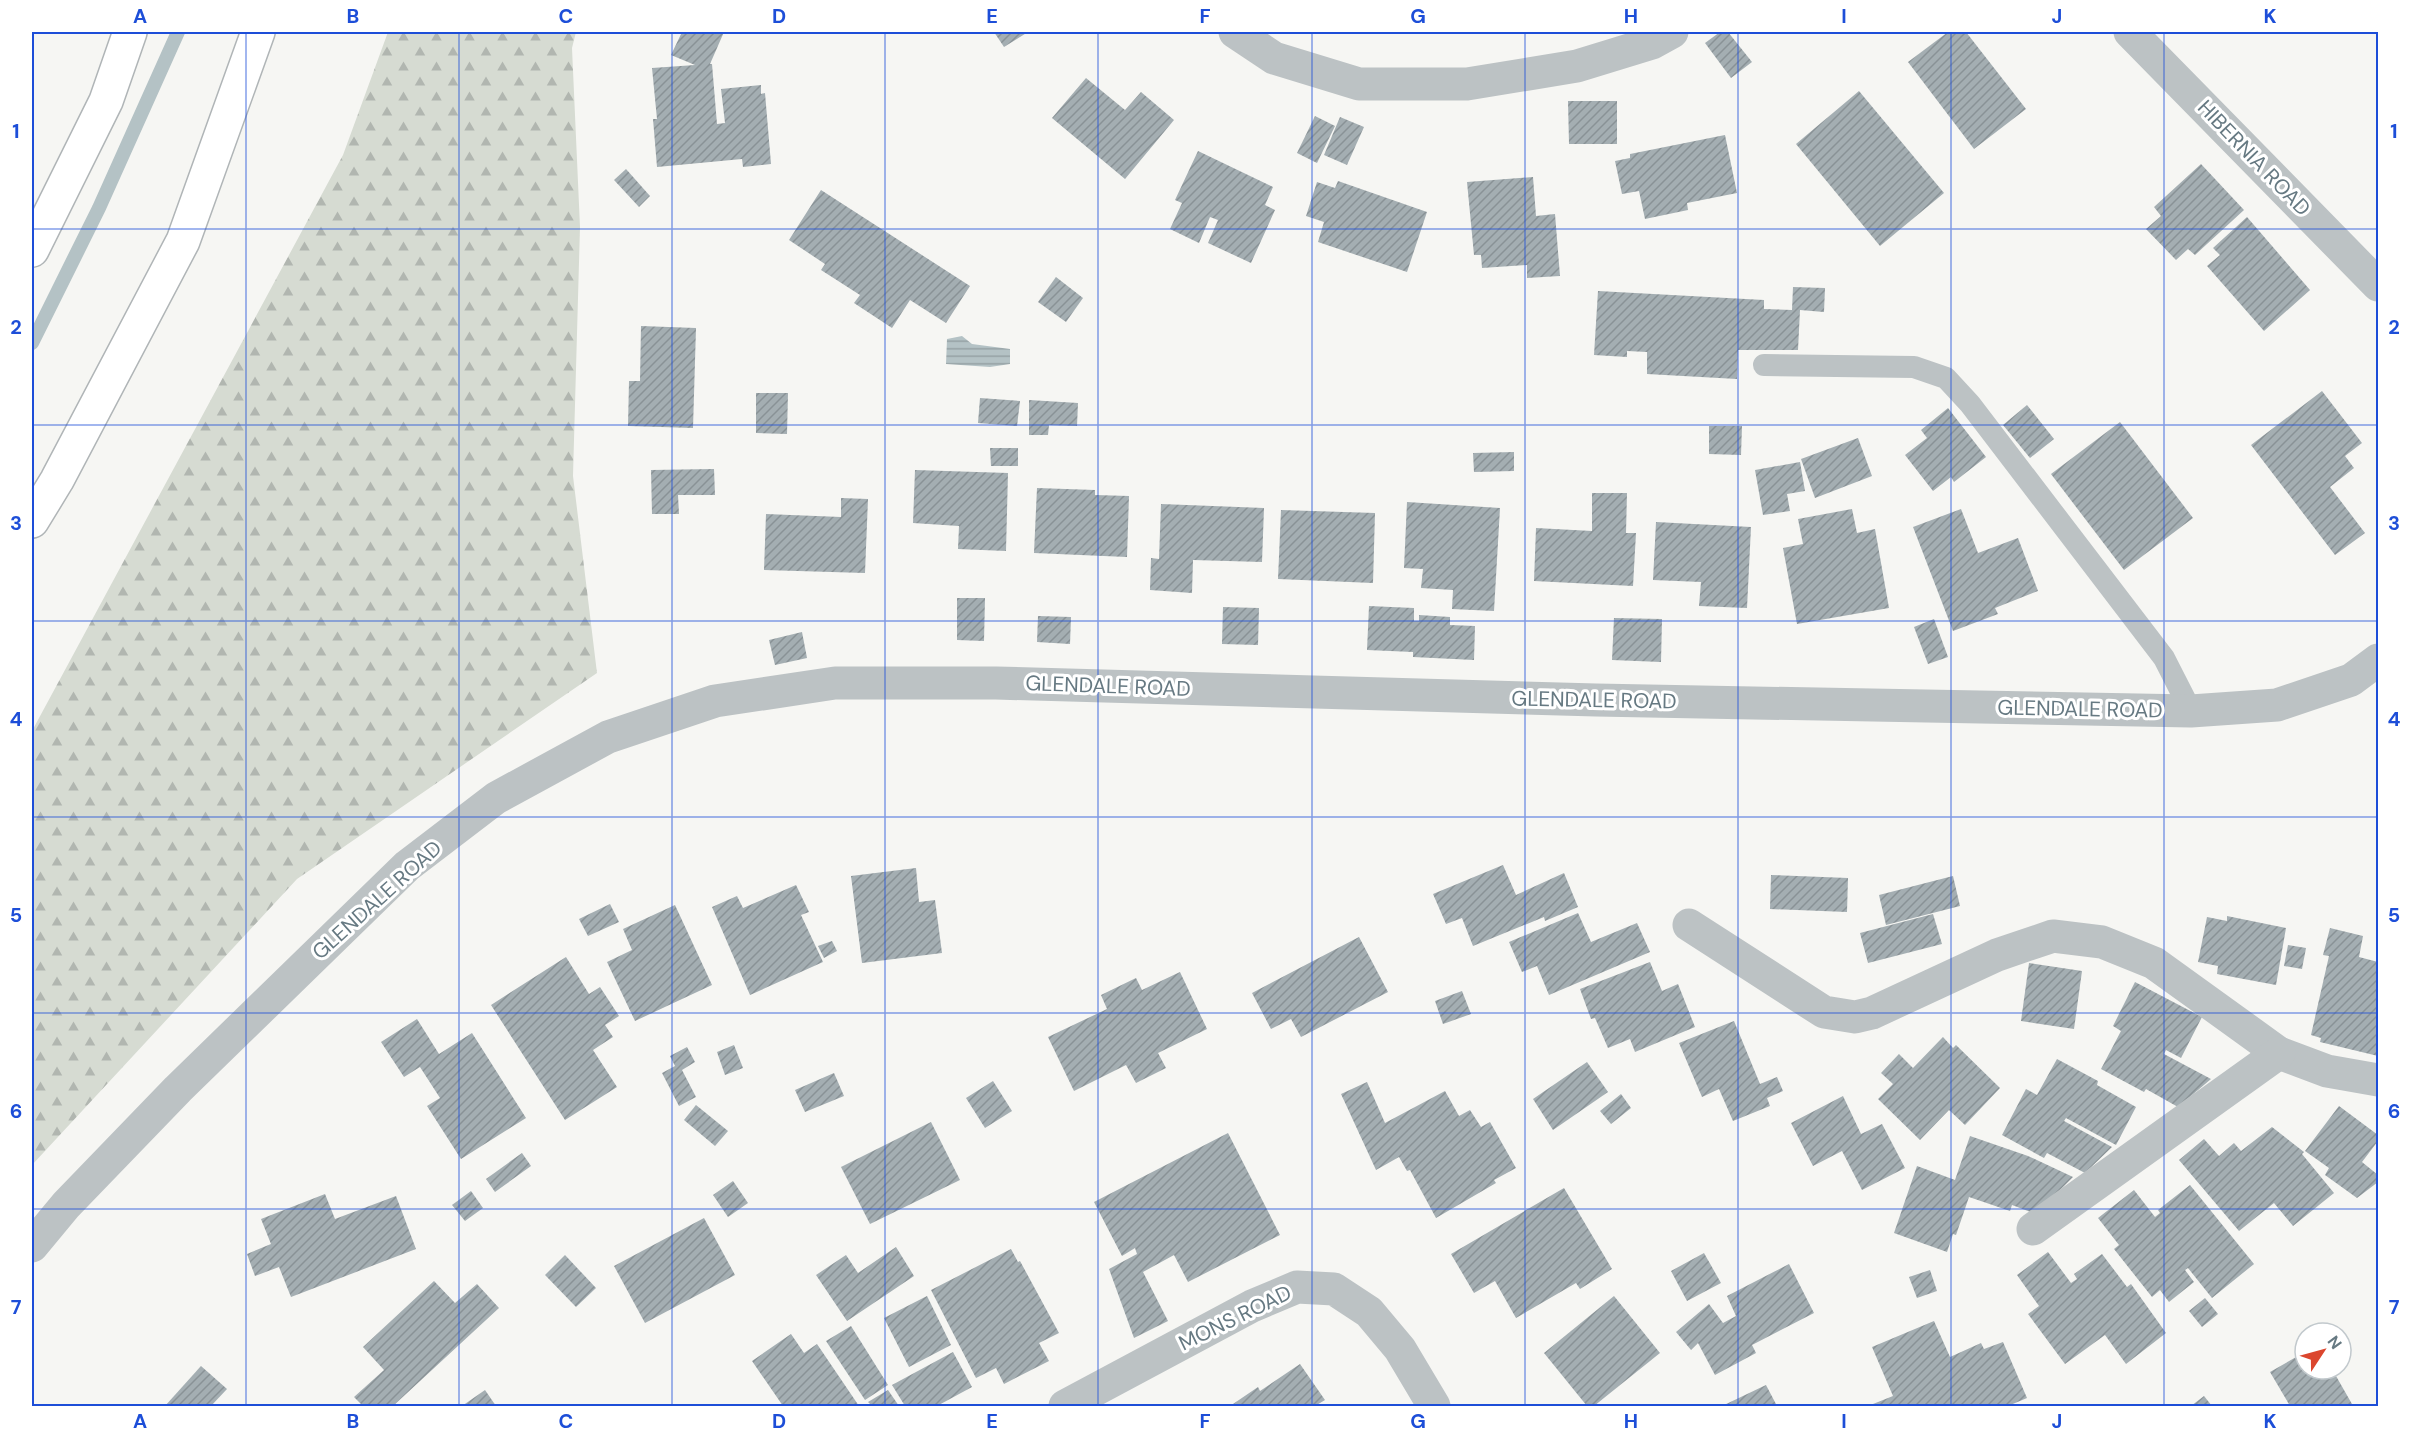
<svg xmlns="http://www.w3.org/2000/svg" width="2410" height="1438" font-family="'DM Sans',sans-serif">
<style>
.forest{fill:url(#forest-firs)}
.water{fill:url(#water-rules)}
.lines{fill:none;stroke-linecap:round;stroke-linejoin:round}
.stream{stroke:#b4c2c5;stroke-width:14}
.building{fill:url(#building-hatch)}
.highway-casing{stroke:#b0b5b7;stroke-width:36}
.lane{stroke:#bcc2c4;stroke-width:22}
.street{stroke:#bcc2c4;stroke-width:33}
.highway{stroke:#fff;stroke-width:33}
.grid{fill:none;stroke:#1d4ed8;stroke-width:1.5;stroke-opacity:0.55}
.labels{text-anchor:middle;stroke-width:6;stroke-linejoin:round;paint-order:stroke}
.street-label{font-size:21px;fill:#667982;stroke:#fff}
.neatline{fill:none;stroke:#1d4ed8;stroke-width:2}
.grid-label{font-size:20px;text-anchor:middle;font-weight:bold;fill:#1d4ed8}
</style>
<defs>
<pattern id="forest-firs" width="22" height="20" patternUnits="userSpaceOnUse" patternTransform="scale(1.5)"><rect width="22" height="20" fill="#d6dbd2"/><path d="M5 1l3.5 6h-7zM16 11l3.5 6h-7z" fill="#b1b6b0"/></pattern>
<pattern id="water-rules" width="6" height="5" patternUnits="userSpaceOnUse" patternTransform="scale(1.5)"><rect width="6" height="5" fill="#b4c2c5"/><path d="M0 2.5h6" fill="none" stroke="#96a2a5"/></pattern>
<pattern id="building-hatch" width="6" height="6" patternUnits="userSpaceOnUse" patternTransform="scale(1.5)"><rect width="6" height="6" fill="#a4aeb2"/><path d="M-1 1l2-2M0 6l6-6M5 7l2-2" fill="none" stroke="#899296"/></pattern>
</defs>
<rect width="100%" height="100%" fill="#f6f6f3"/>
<!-- forest -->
<path class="forest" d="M 388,32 L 576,32 L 572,48 L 580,227 L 573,476 L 597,673 L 297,879 L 32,1165 L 32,731 L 343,155 Z"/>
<!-- water -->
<path class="water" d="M 962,336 L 972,344 L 1010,349 L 1010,364 L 990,367 L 946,364 L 947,339 Z"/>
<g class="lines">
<!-- stream -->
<path class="stream" d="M 32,343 L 99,208 L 178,32"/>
</g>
<!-- building -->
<g class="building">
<path d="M 682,32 L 724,32 L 710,64 L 712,64 L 717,124 L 725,123 L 721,89 L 761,85 L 761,94 L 765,93 L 771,164 L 743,167 L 742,159 L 657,167 L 653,119 L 657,119 L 652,68 L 695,65 L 671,55 Z"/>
<path d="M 994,32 L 1028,32 L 1004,47 Z"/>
<path d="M 1720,32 L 1728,32 L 1752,62 L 1731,78 L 1705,43 Z"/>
<path d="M 1948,32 L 1966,32 L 2026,109 L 1974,149 L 1908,62 Z"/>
<path d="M 1086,78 L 1125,110 L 1141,92 L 1174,120 L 1125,179 L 1052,118 Z"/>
<path d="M 1859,91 L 1944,193 L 1880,246 L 1796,144 Z"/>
<path d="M 1568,101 L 1617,101 L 1617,144 L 1569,144 Z"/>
<path d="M 1315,116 L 1335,126 L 1317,163 L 1297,153 Z"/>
<path d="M 1340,117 L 1364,127 L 1347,165 L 1324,155 Z"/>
<path d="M 1725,135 L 1737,193 L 1687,203 L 1688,210 L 1645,219 L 1639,191 L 1622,194 L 1615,161 L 1630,158 L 1630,154 Z"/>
<path d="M 1198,151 L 1273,187 L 1265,205 L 1275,210 L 1251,263 L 1208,243 L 1218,220 L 1210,217 L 1199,243 L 1170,229 L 1182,203 L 1175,200 Z"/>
<path d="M 2201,164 L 2244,210 L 2195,255 L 2188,249 L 2176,260 L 2146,229 L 2161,216 L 2154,207 Z"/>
<path d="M 626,169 L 650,196 L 639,207 L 614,180 Z"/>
<path d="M 1533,177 L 1536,216 L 1555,214 L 1560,276 L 1527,278 L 1527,265 L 1482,268 L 1481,255 L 1474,255 L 1467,182 Z"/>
<path d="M 1338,181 L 1427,212 L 1407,272 L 1318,242 L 1324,222 L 1306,216 L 1317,182 L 1335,188 Z"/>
<path d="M 821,190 L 970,286 L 946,323 L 910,300 L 892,328 L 854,303 L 860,295 L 821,270 L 825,264 L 789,240 Z"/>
<path d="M 2247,217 L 2310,290 L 2264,331 L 2207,266 L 2220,255 L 2213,248 Z"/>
<path d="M 1056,277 L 1083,298 L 1066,322 L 1038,302 Z"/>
<path d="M 1793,287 L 1825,288 L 1824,312 L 1800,310 L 1798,350 L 1738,350 L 1737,379 L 1647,374 L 1647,352 L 1627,351 L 1627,357 L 1594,355 L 1598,291 L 1764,300 L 1764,309 L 1792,310 Z"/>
<path d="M 641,326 L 696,328 L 693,428 L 628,426 L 629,381 L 640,381 Z"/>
<path d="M 2322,391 L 2362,443 L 2345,456 L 2354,468 L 2330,487 L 2365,533 L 2335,555 L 2251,445 Z"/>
<path d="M 756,393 L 788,393 L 787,434 L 756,433 Z"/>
<path d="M 980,398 L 1020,401 L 1017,426 L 978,423 Z"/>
<path d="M 1029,400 L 1078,403 L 1077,426 L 1049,425 L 1048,435 L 1029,435 Z"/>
<path d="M 2027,405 L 2054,439 L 2030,458 L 2003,425 Z"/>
<path d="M 1948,408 L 1986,457 L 1954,482 L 1951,477 L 1933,491 L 1905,455 L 1927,438 L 1921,430 Z"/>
<path d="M 2120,422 L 2193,518 L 2124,570 L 2051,474 Z"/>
<path d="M 1709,426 L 1742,426 L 1741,455 L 1709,454 Z"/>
<path d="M 1858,438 L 1872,476 L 1815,498 L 1801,459 Z"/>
<path d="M 990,448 L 1018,448 L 1018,466 L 991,466 Z"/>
<path d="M 1514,452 L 1514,471 L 1474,472 L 1473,453 Z"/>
<path d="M 1800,462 L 1805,491 L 1787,494 L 1790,511 L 1763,515 L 1755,470 Z"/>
<path d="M 714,469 L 715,495 L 678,495 L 679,514 L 652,514 L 651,470 Z"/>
<path d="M 915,470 L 1008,473 L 1006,551 L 958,549 L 959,526 L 913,523 Z"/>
<path d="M 1037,488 L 1095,490 L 1095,495 L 1129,496 L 1127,557 L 1034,553 Z"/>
<path d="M 1592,493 L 1627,493 L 1626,533 L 1636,533 L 1633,586 L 1534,581 L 1536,528 L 1592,531 Z"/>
<path d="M 841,498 L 868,499 L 865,573 L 764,570 L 766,514 L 841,517 Z"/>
<path d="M 1407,502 L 1500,508 L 1494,611 L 1452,609 L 1453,590 L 1421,588 L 1423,569 L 1404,568 Z"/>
<path d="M 1161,504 L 1264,508 L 1262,562 L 1193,560 L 1192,593 L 1150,590 L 1151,558 L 1159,559 Z"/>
<path d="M 1852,509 L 1857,533 L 1875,529 L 1889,608 L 1797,624 L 1783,548 L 1803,544 L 1798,519 Z"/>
<path d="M 1961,509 L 1978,553 L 2018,538 L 2038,591 L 1995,608 L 1998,614 L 1953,631 L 1913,527 Z"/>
<path d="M 1281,510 L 1375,513 L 1373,583 L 1278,579 Z"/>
<path d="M 1656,522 L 1751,527 L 1747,608 L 1699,606 L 1701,582 L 1653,580 Z"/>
<path d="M 957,598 L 985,598 L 984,641 L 957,640 Z"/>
<path d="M 1369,606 L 1414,608 L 1414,621 L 1419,621 L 1419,615 L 1450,617 L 1450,625 L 1475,626 L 1474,660 L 1413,657 L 1413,652 L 1367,650 Z"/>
<path d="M 1223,607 L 1259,608 L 1258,645 L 1222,644 Z"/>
<path d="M 1038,616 L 1071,617 L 1070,644 L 1037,642 Z"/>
<path d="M 1614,618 L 1662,619 L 1661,662 L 1612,660 Z"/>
<path d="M 1934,619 L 1948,657 L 1928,664 L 1914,627 Z"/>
<path d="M 802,632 L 807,658 L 775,665 L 769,640 Z"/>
<path d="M 1503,865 L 1516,895 L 1564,873 L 1578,907 L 1545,921 L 1544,917 L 1473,946 L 1462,918 L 1446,924 L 1433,894 Z"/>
<path d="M 916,868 L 919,902 L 935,900 L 942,953 L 862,963 L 851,876 Z"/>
<path d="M 1771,875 L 1848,878 L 1847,912 L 1770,909 Z"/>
<path d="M 1953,876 L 1960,906 L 1886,925 L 1879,895 Z"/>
<path d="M 796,885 L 809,912 L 801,915 L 823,962 L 750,995 L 712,907 L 737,896 L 743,908 Z"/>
<path d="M 610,904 L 619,922 L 588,936 L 579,919 Z"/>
<path d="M 675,905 L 712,985 L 635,1021 L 607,962 L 632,950 L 623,929 Z"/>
<path d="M 1578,913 L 1591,942 L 1637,923 L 1650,952 L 1549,995 L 1537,966 L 1522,972 L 1509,942 Z"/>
<path d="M 1933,914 L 1942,944 L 1868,963 L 1860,933 Z"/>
<path d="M 2227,916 L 2286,928 L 2276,985 L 2217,974 L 2218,966 L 2198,962 L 2207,917 L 2227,921 Z"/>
<path d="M 2330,928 L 2363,936 L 2359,957 L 2378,962 L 2378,1056 L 2320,1042 L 2321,1038 L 2311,1035 L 2329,956 L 2323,955 Z"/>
<path d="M 1359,937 L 1388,992 L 1301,1037 L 1291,1019 L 1271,1029 L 1252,993 Z"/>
<path d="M 832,941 L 837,951 L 824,958 L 818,946 Z"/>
<path d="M 2288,945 L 2306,948 L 2302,969 L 2284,966 Z"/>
<path d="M 566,957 L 589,994 L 600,987 L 619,1016 L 605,1025 L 613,1037 L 593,1050 L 617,1087 L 565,1120 L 491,1005 Z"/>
<path d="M 1650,962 L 1662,991 L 1678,984 L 1695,1027 L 1635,1052 L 1630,1039 L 1608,1048 L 1595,1018 L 1591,1019 L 1580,989 Z"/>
<path d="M 2029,963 L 2082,971 L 2074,1029 L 2021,1021 Z"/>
<path d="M 1180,972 L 1207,1029 L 1158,1053 L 1166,1068 L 1136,1083 L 1126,1065 L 1074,1091 L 1048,1037 L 1107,1009 L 1101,995 L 1136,978 L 1142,990 Z"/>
<path d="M 2135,982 L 2202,1017 L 2181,1058 L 2166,1050 L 2164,1054 L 2211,1079 L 2178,1107 L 2146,1089 L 2144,1092 L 2101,1069 L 2121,1031 L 2113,1026 Z"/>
<path d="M 1462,991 L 1471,1014 L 1443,1024 L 1435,1001 Z"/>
<path d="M 417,1019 L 439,1054 L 472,1033 L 526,1118 L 461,1159 L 427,1106 L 440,1098 L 420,1067 L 404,1077 L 381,1042 Z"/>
<path d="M 1734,1021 L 1760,1084 L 1777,1077 L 1783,1091 L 1767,1098 L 1770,1106 L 1733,1121 L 1719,1089 L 1702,1097 L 1679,1043 Z"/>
<path d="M 1943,1037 L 1953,1048 L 1956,1045 L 2000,1088 L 1965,1125 L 1949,1110 L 1920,1140 L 1878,1099 L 1893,1084 L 1881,1073 L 1899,1054 L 1913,1068 Z"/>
<path d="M 734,1045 L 743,1068 L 725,1075 L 717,1052 Z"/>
<path d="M 687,1047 L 695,1062 L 682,1070 L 696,1097 L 679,1106 L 662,1073 L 675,1066 L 670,1056 Z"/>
<path d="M 2057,1059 L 2098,1081 L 2097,1085 L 2136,1107 L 2116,1145 L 2066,1118 L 2064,1121 L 2112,1147 L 2085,1173 L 2047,1153 L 2044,1158 L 2002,1135 L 2026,1089 L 2037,1095 Z"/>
<path d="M 1587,1062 L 1608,1092 L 1553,1130 L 1533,1099 Z"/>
<path d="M 834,1073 L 844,1096 L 805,1112 L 795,1090 Z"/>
<path d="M 993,1081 L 1012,1111 L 985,1128 L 966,1098 Z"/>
<path d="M 1367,1082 L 1385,1123 L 1445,1091 L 1459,1116 L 1470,1110 L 1481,1127 L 1490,1122 L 1516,1168 L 1494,1180 L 1496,1183 L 1436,1218 L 1410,1170 L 1407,1171 L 1399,1157 L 1376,1170 L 1341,1094 Z"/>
<path d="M 1621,1094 L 1631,1108 L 1611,1124 L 1600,1111 Z"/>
<path d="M 1843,1096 L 1861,1134 L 1882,1124 L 1905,1168 L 1862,1190 L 1842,1151 L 1813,1166 L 1791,1123 Z"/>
<path d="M 696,1105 L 728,1131 L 715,1146 L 684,1120 Z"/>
<path d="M 2339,1106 L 2378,1135 L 2378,1141 L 2362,1162 L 2378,1175 L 2378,1182 L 2357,1198 L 2325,1175 L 2329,1168 L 2305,1151 Z"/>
<path d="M 931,1122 L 960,1180 L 870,1224 L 841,1167 Z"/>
<path d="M 2272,1127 L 2304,1152 L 2302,1154 L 2334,1193 L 2293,1226 L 2274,1203 L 2239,1231 L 2179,1160 L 2204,1139 L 2219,1156 L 2234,1143 L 2241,1151 Z"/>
<path d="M 1228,1133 L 1280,1235 L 1188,1282 L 1174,1255 L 1143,1272 L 1168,1321 L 1134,1338 L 1109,1269 L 1137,1254 L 1135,1248 L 1122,1256 L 1094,1202 Z"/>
<path d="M 1970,1136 L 2028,1156 L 2073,1177 L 2036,1214 L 2012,1205 L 2010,1211 L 1969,1197 L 1956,1235 L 1953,1234 L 1947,1252 L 1894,1233 L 1917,1166 L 1955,1180 Z"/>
<path d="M 522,1153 L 531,1166 L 495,1192 L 486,1179 Z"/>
<path d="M 733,1181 L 748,1203 L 728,1217 L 713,1195 Z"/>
<path d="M 2190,1185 L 2254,1264 L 2212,1298 L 2188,1268 L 2185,1270 L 2194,1282 L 2169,1302 L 2160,1290 L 2152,1297 L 2114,1249 L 2119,1245 L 2098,1218 L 2134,1190 L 2155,1217 L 2160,1213 L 2158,1210 Z"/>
<path d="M 1564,1188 L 1612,1269 L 1580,1289 L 1576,1283 L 1516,1318 L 1495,1281 L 1474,1293 L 1451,1254 Z"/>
<path d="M 471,1191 L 483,1208 L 465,1221 L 452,1205 Z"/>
<path d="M 325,1194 L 335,1219 L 396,1196 L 416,1249 L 291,1297 L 279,1267 L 255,1276 L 247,1254 L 271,1244 L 261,1219 Z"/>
<path d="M 704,1218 L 735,1275 L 645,1323 L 614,1266 Z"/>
<path d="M 896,1247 L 914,1276 L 847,1321 L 816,1275 L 846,1255 L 858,1273 Z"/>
<path d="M 1011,1249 L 1018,1262 L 1020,1261 L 1059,1333 L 1039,1343 L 1049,1361 L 1004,1384 L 996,1368 L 976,1378 L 931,1290 Z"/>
<path d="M 2048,1252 L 2071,1283 L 2077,1279 L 2074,1274 L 2102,1254 L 2127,1287 L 2131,1284 L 2166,1333 L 2126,1364 L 2105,1335 L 2065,1364 L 2028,1314 L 2039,1306 L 2017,1275 Z"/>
<path d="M 1704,1253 L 1721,1283 L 1687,1301 L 1671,1271 Z"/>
<path d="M 565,1255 L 596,1288 L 576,1307 L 545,1275 Z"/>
<path d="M 1789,1264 L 1814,1313 L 1752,1345 L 1756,1353 L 1715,1375 L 1698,1343 L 1691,1350 L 1676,1332 L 1709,1304 L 1723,1323 L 1736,1316 L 1727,1296 Z"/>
<path d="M 1930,1270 L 1937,1291 L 1917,1298 L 1909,1277 Z"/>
<path d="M 434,1281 L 455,1303 L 477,1284 L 499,1308 L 393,1406 L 363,1406 L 354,1397 L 384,1370 L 363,1347 Z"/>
<path d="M 927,1296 L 951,1345 L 909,1367 L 884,1318 Z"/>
<path d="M 1614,1296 L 1660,1353 L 1594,1406 L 1587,1406 L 1544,1353 Z"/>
<path d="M 2205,1298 L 2218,1314 L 2202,1327 L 2189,1311 Z"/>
<path d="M 1934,1321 L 1950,1357 L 1981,1343 L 1984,1349 L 2003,1342 L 2027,1398 L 2008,1406 L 1868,1406 L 1893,1396 L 1872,1347 Z"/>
<path d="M 851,1326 L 888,1385 L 865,1400 L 826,1341 Z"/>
<path d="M 791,1334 L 804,1353 L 817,1344 L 859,1406 L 783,1406 L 752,1361 Z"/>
<path d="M 953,1352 L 972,1387 L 937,1406 L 905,1406 L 892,1385 Z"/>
<path d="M 2305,1352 L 2305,1369 L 2332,1369 L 2352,1404 L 2347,1406 L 2290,1406 L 2270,1372 Z"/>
<path d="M 1300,1364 L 1325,1400 L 1315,1406 L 1235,1406 L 1233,1404 L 1258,1387 L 1260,1391 Z"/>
<path d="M 201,1366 L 227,1389 L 211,1406 L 165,1406 Z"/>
<path d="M 1766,1385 L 1777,1406 L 1722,1406 Z"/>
<path d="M 485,1390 L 496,1406 L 462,1406 Z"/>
<path d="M 888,1390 L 899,1406 L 872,1406 L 868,1402 Z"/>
<path d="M 2204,1396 L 2212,1406 L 2191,1406 Z"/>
</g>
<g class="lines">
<!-- highway casing -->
<g class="highway-casing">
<g id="highway">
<path d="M 32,250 L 106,101 L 130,32"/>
<path d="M 32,521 L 57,480 L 183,241 L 258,32"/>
</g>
</g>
<!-- lane -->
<path class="lane" d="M 1764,365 L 1914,367 L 1946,378 L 1970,404 L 2164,658 L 2191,711"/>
<!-- street -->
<g class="street">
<path d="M 1235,32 L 1274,58 L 1359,84 L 1467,84 L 1577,66 L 1652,43 L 1672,32"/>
<path d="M 2130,32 L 2378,285"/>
<path d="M 1689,925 L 1824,1012 L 1855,1017 L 1872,1013 L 1997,955 L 2053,936 L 2102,942 L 2154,963 L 2279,1053 L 2327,1071 L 2378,1080"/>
<path d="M 2033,1229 L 2279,1053"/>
<path d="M 32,1246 L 66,1205 L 178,1089 L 407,866 L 496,798 L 608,737 L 715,701 L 835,683 L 996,683 L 1596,700 L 2191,711 L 2277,705 L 2351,680 L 2378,660"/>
<path d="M 1065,1406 L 1252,1306 L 1297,1287 L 1334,1289 L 1369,1312 L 1400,1349 L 1434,1406"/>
</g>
<!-- highway -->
<use href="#highway" class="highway"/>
</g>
<!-- grid -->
<path class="grid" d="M 246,32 L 246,1406M 459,32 L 459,1406M 672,32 L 672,1406M 885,32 L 885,1406M 1098,32 L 1098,1406M 1312,32 L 1312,1406M 1525,32 L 1525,1406M 1738,32 L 1738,1406M 1951,32 L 1951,1406M 2164,32 L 2164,1406M 32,229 L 2378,229M 32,425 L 2378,425M 32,621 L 2378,621M 32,817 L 2378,817M 32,1013 L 2378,1013M 32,1209 L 2378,1209"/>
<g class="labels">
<!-- street labels -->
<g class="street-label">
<text transform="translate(2254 158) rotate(46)" y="7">HIBERNIA ROAD</text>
<text transform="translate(1108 686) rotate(2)" y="7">GLENDALE ROAD</text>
<text transform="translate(1594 700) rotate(1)" y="7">GLENDALE ROAD</text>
<text transform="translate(2080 709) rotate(1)" y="7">GLENDALE ROAD</text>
<text transform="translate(377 900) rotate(-42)" y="7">GLENDALE ROAD</text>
<text transform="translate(1235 1318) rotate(-26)" y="7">MONS ROAD</text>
</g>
</g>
<!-- border -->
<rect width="2410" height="1438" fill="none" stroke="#ffffff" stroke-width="66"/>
<!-- north arrow -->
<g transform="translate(2323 1351) rotate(54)"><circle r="28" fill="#ffffff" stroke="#c2c9cd" stroke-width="1.5"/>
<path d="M0-4.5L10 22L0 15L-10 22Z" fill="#db462e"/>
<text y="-9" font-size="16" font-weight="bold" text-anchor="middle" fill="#667982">N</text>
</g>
<rect x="33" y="33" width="2344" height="1372" class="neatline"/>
<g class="grid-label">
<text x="140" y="23">A</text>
<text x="353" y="23">B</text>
<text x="566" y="23">C</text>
<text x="779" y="23">D</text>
<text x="992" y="23">E</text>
<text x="1205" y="23">F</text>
<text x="1418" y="23">G</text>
<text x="1631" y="23">H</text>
<text x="1844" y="23">I</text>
<text x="2057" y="23">J</text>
<text x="2270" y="23">K</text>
<text x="16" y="138">1</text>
<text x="2394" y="138">1</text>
<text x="16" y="334">2</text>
<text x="2394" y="334">2</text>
<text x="16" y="530">3</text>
<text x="2394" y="530">3</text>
<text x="16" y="726">4</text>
<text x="2394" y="726">4</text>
<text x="16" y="922">5</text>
<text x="2394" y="922">5</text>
<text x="16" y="1118">6</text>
<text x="2394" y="1118">6</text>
<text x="16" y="1314">7</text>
<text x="2394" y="1314">7</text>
<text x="140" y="1428">A</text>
<text x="353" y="1428">B</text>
<text x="566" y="1428">C</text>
<text x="779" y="1428">D</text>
<text x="992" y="1428">E</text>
<text x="1205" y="1428">F</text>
<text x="1418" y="1428">G</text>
<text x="1631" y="1428">H</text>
<text x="1844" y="1428">I</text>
<text x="2057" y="1428">J</text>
<text x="2270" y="1428">K</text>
</g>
</svg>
